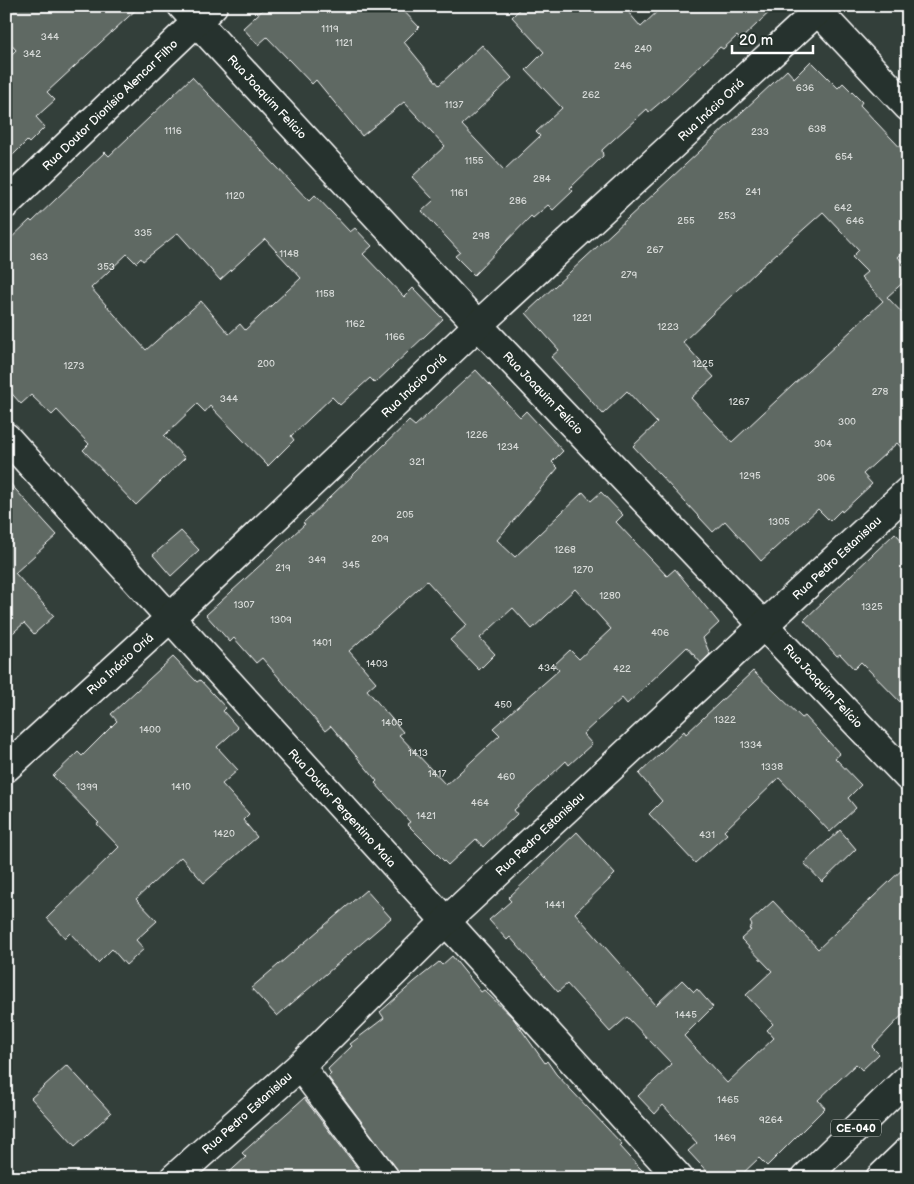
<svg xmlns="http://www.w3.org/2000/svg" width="914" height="1184" font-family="'Balsamiq Sans',sans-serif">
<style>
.building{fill:#5f6964;stroke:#fff;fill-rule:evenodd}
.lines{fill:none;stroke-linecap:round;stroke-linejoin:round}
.street-casing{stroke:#fff;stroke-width:31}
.highway-casing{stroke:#fff;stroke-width:31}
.street{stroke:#26332d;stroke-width:28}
.highway{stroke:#26332d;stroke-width:28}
.labels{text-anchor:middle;stroke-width:5;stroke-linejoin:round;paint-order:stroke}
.number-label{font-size:10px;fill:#d7dad8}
.shield{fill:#26332d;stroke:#bec2c0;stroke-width:1}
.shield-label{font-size:11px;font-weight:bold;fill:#fff}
.street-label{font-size:12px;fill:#fff;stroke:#26332d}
</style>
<rect width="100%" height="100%" fill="#333f3a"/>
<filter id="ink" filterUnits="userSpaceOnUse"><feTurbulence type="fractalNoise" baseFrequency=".02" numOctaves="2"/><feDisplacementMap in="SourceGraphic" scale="10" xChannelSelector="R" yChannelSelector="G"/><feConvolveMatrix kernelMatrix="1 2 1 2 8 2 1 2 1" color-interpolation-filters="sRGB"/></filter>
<g filter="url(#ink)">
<!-- building -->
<g class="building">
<path d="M 6,6 L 140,6 L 47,92 L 55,100 L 36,117 L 45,127 L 29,143 L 27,141 L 6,162 L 6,60 L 16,50 L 6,39 Z"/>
<path d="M 267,6 L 399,6 L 419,27 L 404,42 L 439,85 L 482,45 L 512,78 L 462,125 L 504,170 L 540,136 L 536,132 L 562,108 L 526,70 L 544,52 L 512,17 L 523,6 L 623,6 L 641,27 L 663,6 L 776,6 L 740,40 L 737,36 L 723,49 L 720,47 L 668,96 L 649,112 L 647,109 L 602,150 L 603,156 L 570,188 L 573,191 L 553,210 L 548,205 L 533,218 L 531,216 L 474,275 L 455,256 L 460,252 L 422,211 L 434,200 L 412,177 L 445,146 L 404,102 L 362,136 L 316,80 L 312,84 L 267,37 L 258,45 L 243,28 Z"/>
<path d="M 811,61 L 838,88 L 843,83 L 862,102 L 860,105 L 908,156 L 908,248 L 898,257 L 908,269 L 908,278 L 887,297 L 908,319 L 908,455 L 897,443 L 863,474 L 872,484 L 842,512 L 841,510 L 830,521 L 818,509 L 761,561 L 725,521 L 713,532 L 633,446 L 657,423 L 627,391 L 603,414 L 551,357 L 559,350 L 526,313 L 787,70 L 794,78 ZM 823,212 L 859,250 L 852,257 L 867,272 L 861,277 L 883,301 L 732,442 L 691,398 L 714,377 L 683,342 L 759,269 Z"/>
<path d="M 192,77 L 309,201 L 315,195 L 350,232 L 355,228 L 372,246 L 363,254 L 404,297 L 413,288 L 443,319 L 375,383 L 370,378 L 340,405 L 332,397 L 291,436 L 294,440 L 268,466 L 210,406 L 205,412 L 197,404 L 164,436 L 185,458 L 136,505 L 83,450 L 89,444 L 57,410 L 52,415 L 31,395 L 21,404 L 6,387 L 6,243 L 30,220 L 32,222 L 105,152 L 109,156 ZM 178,233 L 220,280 L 265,239 L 301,278 L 245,330 L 240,324 L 229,334 L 201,301 L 146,350 L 91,288 L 127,254 L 136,263 L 141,258 L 143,261 Z"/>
<path d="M 476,370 L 520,417 L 526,411 L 563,451 L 552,462 L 558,468 L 497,540 L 515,557 L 583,492 L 591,501 L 601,492 L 623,515 L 616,522 L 667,576 L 675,569 L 719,623 L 703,638 L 710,654 L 701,663 L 687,647 L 627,704 L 622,698 L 583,734 L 592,744 L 569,765 L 566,761 L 514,810 L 517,814 L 483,847 L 476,839 L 448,865 L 407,824 L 410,822 L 375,783 L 377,781 L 331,726 L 325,731 L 262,658 L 256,663 L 234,638 L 230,642 L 206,615 L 305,524 L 303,523 L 409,421 L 415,426 ZM 427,581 L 467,625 L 450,640 L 479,670 L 495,654 L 480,638 L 513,608 L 532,629 L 575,589 L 611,629 L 579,659 L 570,650 L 554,665 L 559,670 L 493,728 L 500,735 L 446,785 L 399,735 L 403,732 L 367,690 L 376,682 L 349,651 Z"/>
<path d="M 6,479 L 57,535 L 15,573 L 54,616 L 34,634 L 24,623 L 6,639 Z"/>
<path d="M 181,531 L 199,550 L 171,576 L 153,555 Z"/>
<path d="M 895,533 L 908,547 L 908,710 L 861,662 L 854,669 L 840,654 L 837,656 L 804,620 Z"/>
<path d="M 173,657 L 197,682 L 200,680 L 226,708 L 223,711 L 238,728 L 217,747 L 238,770 L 222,784 L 249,814 L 243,820 L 257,837 L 204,883 L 181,857 L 136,899 L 157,921 L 136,940 L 144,949 L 126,965 L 112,949 L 98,963 L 70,933 L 65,938 L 47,918 L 119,847 L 97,824 L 99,823 L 53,776 L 78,752 L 82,756 L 117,721 L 111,714 Z"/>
<path d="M 753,671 L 802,718 L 805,716 L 840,754 L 835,758 L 861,785 L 848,798 L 856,808 L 830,832 L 779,778 L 724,831 L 727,834 L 695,863 L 649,814 L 662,801 L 639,774 L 684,731 L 686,734 Z"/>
<path d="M 840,830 L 856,849 L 822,882 L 804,863 Z"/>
<path d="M 577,832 L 615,874 L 575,913 L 656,1005 L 682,980 L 694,992 L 697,989 L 713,1007 L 684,1036 L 727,1083 L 774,1038 L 767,1030 L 773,1024 L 746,995 L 772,971 L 741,939 L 751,930 L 749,929 L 752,925 L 750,922 L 773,901 L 818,949 L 908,864 L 908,1009 L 872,1047 L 879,1054 L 862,1070 L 856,1064 L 818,1100 L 825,1108 L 767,1166 L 759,1158 L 738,1178 L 713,1178 L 688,1151 L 697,1143 L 663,1105 L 655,1114 L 638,1096 L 672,1064 L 627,1017 L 610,1032 L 567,984 L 558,992 L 510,937 L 507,940 L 489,920 L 511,901 L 508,898 Z"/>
<path d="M 366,890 L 391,918 L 277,1016 L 251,988 Z"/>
<path d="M 452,956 L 481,992 L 484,990 L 513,1018 L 545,1063 L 547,1061 L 556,1074 L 622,1144 L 620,1146 L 649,1178 L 400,1178 L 397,1169 L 328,1077 L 331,1074 L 328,1069 L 352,1046 L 350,1044 L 384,1018 L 380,1012 L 414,982 L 439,962 L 442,965 Z"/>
<path d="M 67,1065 L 111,1113 L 75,1146 L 31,1098 Z"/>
<path d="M 304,1098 L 365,1178 L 223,1178 L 246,1157 L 242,1153 Z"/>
</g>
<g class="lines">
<!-- street casing -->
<g class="street-casing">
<g id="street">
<path d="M 182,6 L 478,325 L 908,777"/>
<path d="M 813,6 L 908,107"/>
<path d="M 6,204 L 213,6"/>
<path d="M 6,437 L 679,1178"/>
<path d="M 6,768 L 169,619 L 478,325 L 823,6"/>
<path d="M 300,1066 L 385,1178"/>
<path d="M 174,1178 L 300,1066 L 445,922 L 908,491"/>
</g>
</g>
<!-- highway casing -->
<g class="highway-casing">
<g id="highway">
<path d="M 805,1178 L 908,1078"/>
<path d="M 880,1178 L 908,1151"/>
</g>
</g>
<!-- street -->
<use href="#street" class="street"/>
<!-- highway -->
<use href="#highway" class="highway"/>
</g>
</g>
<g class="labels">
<!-- number labels -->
<g class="number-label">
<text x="330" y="32">1119</text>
<text x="50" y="40">344</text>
<text x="344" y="46">1121</text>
<text x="643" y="52">240</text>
<text x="32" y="57">342</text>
<text x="623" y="69">246</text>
<text x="805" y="91">636</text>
<text x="591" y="98">262</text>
<text x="454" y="108">1137</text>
<text x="817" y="132">638</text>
<text x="173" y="134">1116</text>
<text x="760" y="135">233</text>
<text x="844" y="160">654</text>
<text x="474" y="164">1155</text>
<text x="542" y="182">284</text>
<text x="753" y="195">241</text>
<text x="459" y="196">1161</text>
<text x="235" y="199">1120</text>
<text x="518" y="204">286</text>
<text x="843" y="211">642</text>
<text x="727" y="219">253</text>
<text x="686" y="224">255</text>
<text x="855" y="224">646</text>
<text x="143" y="236">335</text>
<text x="481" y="239">298</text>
<text x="655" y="253">267</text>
<text x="289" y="257">1148</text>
<text x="39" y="260">363</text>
<text x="106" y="270">353</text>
<text x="629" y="278">279</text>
<text x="325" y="297">1158</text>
<text x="582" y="321">1221</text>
<text x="355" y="327">1162</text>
<text x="668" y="330">1223</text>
<text x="395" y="340">1166</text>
<text x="266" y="367">200</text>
<text x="703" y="367">1225</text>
<text x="74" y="369">1273</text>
<text x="880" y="395">278</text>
<text x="229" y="402">344</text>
<text x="739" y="405">1267</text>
<text x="847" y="425">300</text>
<text x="477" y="438">1226</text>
<text x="823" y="447">304</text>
<text x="508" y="450">1234</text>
<text x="417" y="465">321</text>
<text x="750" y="479">1295</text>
<text x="826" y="481">306</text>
<text x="405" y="518">205</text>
<text x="779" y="525">1305</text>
<text x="380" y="542">209</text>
<text x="565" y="553">1268</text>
<text x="317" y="563">349</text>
<text x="351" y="568">345</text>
<text x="283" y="571">219</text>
<text x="583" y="573">1270</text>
<text x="610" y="599">1280</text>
<text x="244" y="608">1307</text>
<text x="872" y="610">1325</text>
<text x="281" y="623">1309</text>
<text x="660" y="636">406</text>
<text x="322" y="646">1401</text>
<text x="377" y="667">1403</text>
<text x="547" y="671">434</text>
<text x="622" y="672">422</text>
<text x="503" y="708">450</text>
<text x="725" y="723">1322</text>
<text x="392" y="726">1405</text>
<text x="150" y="733">1400</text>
<text x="751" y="748">1334</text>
<text x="418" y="756">1413</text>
<text x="772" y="770">1338</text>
<text x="437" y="777">1417</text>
<text x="506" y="780">460</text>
<text x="87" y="790">1399</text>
<text x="181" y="790">1410</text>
<text x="480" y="806">464</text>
<text x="426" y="819">1421</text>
<text x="224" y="837">1420</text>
<text x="707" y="838">431</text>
<text x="555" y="908">1441</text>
<text x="686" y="1018">1445</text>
<text x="728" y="1103">1465</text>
<text x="771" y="1123">9264</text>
<text x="725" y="1141">1469</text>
</g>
<!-- shield labels -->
<rect class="shield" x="831" y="1119.5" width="50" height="17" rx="4"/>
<g class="shield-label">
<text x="856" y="1132">CE-040</text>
</g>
<!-- street labels -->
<g class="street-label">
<text transform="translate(267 97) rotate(47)" y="4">Rua Joaquim Felício</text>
<text transform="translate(110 105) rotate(-44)" y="4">Rua Doutor Dionísio Alencar Filho</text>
<text transform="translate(711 110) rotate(-43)" y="4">Rua Inácio Oriá</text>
<text transform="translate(414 386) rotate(-44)" y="4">Rua Inácio Oriá</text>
<text transform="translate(543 393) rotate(46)" y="4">Rua Joaquim Felício</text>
<text transform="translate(837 558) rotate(-43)" y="4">Rua Pedro Estanislau</text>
<text transform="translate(120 664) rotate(-42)" y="4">Rua Inácio Oriá</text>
<text transform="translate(823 686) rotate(47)" y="4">Rua Joaquim Felício</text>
<text transform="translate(342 808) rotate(48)" y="4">Rua Doutor Pergentino Maia</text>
<text transform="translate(540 834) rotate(-43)" y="4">Rua Pedro Estanislau</text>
<text transform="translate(247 1113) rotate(-42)" y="4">Rua Pedro Estanislau</text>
</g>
</g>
<!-- margin -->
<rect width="914" height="1184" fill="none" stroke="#26332d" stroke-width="25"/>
<rect x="12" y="12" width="889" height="1159" fill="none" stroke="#fff" stroke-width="2" filter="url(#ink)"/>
<!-- scale -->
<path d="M732 45v8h81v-8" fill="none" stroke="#ffffff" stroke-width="2.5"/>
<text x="739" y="45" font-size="15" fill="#ffffff" stroke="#26332d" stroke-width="4" paint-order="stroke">20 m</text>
</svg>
